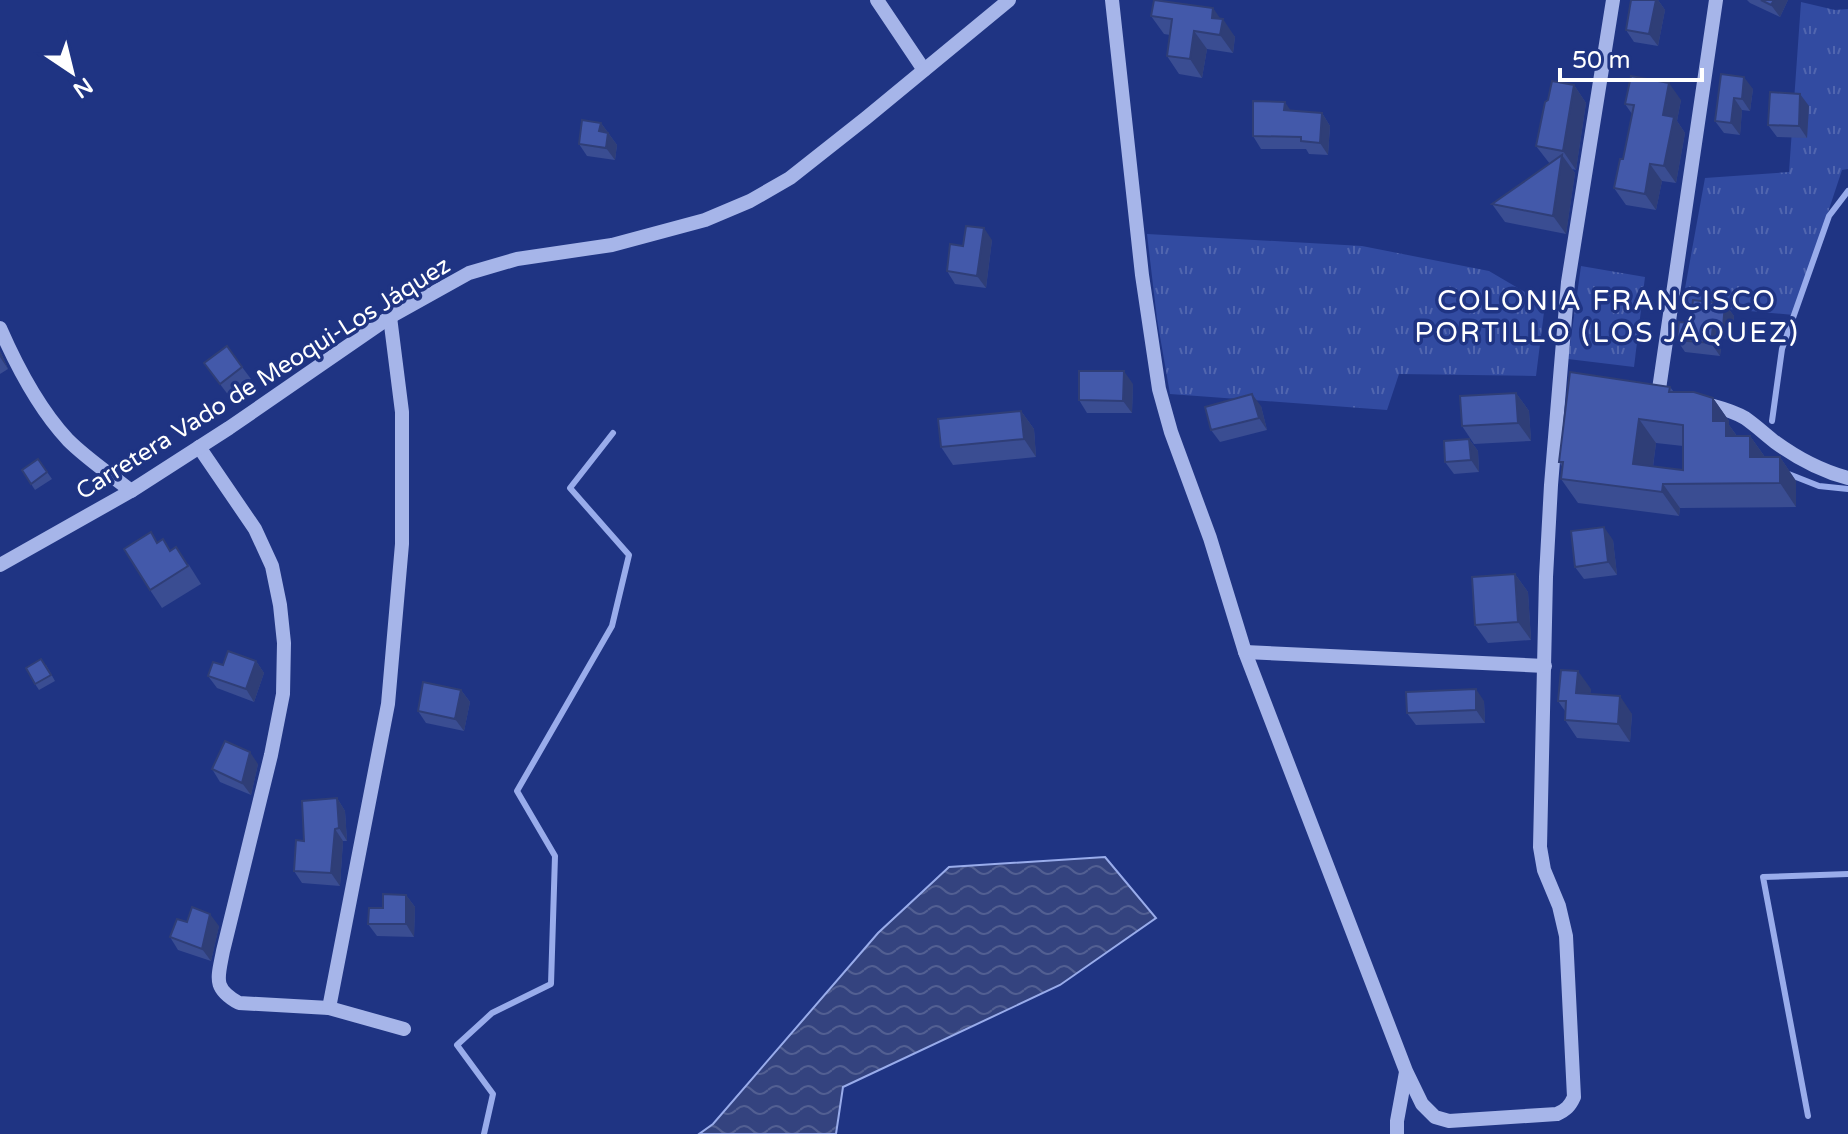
<svg xmlns="http://www.w3.org/2000/svg" width="1848" height="1134" font-family="'Varela Round',sans-serif">
<style>
.grass{fill:url(#grass-tufts)}
.water{fill:url(#water-waves);stroke:#99aceb;stroke-width:2}
.lines{fill:none;stroke-linecap:round;stroke-linejoin:round}
.stream{stroke:#99aceb;stroke-width:6}
.minor{stroke:#a6b5e9;stroke-width:14}
.wall{fill:#3a4d92;fill-rule:evenodd}
.shaded-wall{fill:#2f3e77}
.building{fill:#4359aa;stroke:#2f3e77;stroke-width:2;fill-rule:evenodd}
.labels{text-anchor:middle;stroke-width:7;stroke-linejoin:round;paint-order:stroke}
.street-label{font-size:24px;fill:#fff;stroke:#1f3483}
.quarter-label{font-size:28px;letter-spacing:2px;fill:#fff;stroke:#1f3483}
</style>
<defs>
<pattern id="grass-tufts" width="24" height="20" patternUnits="userSpaceOnUse" patternTransform="scale(2)"><rect width="24" height="20" fill="#324ba1"/><path d="M3 7l-1-3M5 7V3M7 7l1-3M15 17l-1-3M17 17v-4M19 17l1-3" fill="none" stroke="#5166af"/></pattern>
<pattern id="water-waves" width="16" height="10" patternUnits="userSpaceOnUse" patternTransform="scale(2)"><rect width="16" height="10" fill="#34437f"/><path d="M0 5q4-4 8 0t8 0" fill="none" stroke="#525f92"/></pattern>
</defs>
<rect width="100%" height="100%" fill="#1f3483"/>
<!-- grass -->
<g class="grass">
<path d="M 1801,2 L 1835,10 L 1848,9 L 1848,169 L 1842,170 L 1794,315 L 1682,305 L 1705,178 L 1789,172 Z"/>
<path d="M 1147,234 L 1362,246 L 1489,271 L 1545,304 L 1536,376 L 1399,374 L 1387,410 L 1170,394 L 1157,319 Z"/>
<path d="M 1581,266 L 1645,277 L 1634,367 L 1568,359 Z"/>
</g>
<!-- water -->
<path class="water" d="M 1105,857 L 1156,918 L 1060,985 L 843,1087 L 836,1134 L 699,1134 L 713,1124 L 878,933 L 949,867 Z"/>
<g class="lines">
<!-- stream -->
<g class="stream">
<path d="M 1772,421 L 1782,349 L 1829,216 L 1848,191"/>
<path d="M 1786,473 L 1819,486 L 1848,489"/>
<path d="M 1808,1116 L 1763,877 L 1848,874"/>
<path d="M 484,1134 L 493,1094 L 457,1045 L 492,1013 L 551,984 L 555,856 L 517,791 L 612,626 L 629,555 L 570,488 L 613,433"/>
</g>
<!-- minor -->
<g class="minor">
<path d="M 877,0 L 924,70"/>
<path d="M 1112,0 L 1142,275 L 1159,389 L 1171,432 L 1210,538 L 1245,652 L 1406,1071 L 1422,1104 L 1435,1117 L 1449,1121 L 1557,1114 C 1566,1110 1570,1106 1574,1097 L 1566,936 L 1559,906 L 1544,870 L 1540,847 L 1546,577 L 1551,485 L 1568,282 L 1613,0"/>
<path d="M 0,328 C 17,367 39,409 68,440 C 87,459 110,474 131,491"/>
<path d="M 1658,396 L 1716,0"/>
<path d="M 1703,403 C 1717,407 1732,410 1745,418 C 1755,425 1765,434 1775,442 C 1797,458 1821,471 1848,478"/>
<path d="M 199,447 L 255,529 L 272,566 L 280,605 L 284,643 L 283,694 L 271,755 L 223,951 C 218,978 212,988 239,1003 L 329,1008 L 404,1029"/>
<path d="M 0,565 L 131,491 L 229,428 L 390,317 L 469,273 L 517,259 L 612,245 L 705,220 L 750,201 L 790,178 L 866,118 L 1009,0"/>
<path d="M 1245,652 L 1545,666"/>
<path d="M 329,1008 L 388,704 L 402,544 L 402,412 L 390,317"/>
<path d="M 1397,1134 L 1397,1121 L 1406,1072"/>
</g>
</g>
<!-- wall -->
<g class="wall">
<path d="M 1631,0 L 1658,0 L 1665,10 L 1658,46 L 1634,42 L 1626,30 Z"/>
<path d="M 1747,0 L 1788,0 L 1780,17 L 1750,3 Z"/>
<path d="M 1151,16 L 1220,19 L 1235,37 L 1233,53 L 1207,49 L 1202,78 L 1179,74 L 1167,56 L 1170,35 L 1164,34 Z"/>
<path d="M 1721,74 L 1753,89 L 1750,111 L 1742,110 L 1740,135 L 1724,133 L 1715,121 Z"/>
<path d="M 1574,85 L 1586,103 L 1576,170 L 1572,169 L 1575,173 L 1566,234 L 1505,222 L 1492,204 L 1550,164 L 1536,146 Z"/>
<path d="M 1681,100 L 1677,121 L 1685,133 L 1676,183 L 1662,181 L 1656,210 L 1626,205 L 1614,188 L 1623,159 L 1632,114 L 1625,104 Z"/>
<path d="M 1809,106 L 1807,138 L 1777,137 L 1768,125 Z"/>
<path d="M 1291,111 L 1322,113 L 1330,126 L 1328,155 L 1309,154 L 1306,149 L 1261,149 L 1253,136 Z"/>
<path d="M 601,123 L 617,145 L 615,160 L 587,156 L 579,144 Z"/>
<path d="M 992,240 L 986,288 L 955,284 L 947,271 L 963,246 Z"/>
<path d="M 1725,304 L 1734,316 L 1731,339 L 1722,338 L 1720,356 L 1685,352 L 1677,340 L 1690,323 Z"/>
<path d="M 0,351 L 8,369 L 0,374 Z"/>
<path d="M 204,363 L 242,367 L 251,379 L 229,396 Z"/>
<path d="M 1133,384 L 1132,413 L 1087,413 L 1079,400 Z"/>
<path d="M 1670,387 L 1674,392 L 1713,398 L 1729,421 L 1729,425 L 1737,436 L 1750,436 L 1765,457 L 1780,457 L 1796,481 L 1796,507 L 1680,508 L 1679,516 L 1578,503 L 1561,479 L 1563,468 L 1559,462 ZM 1656,443 L 1683,446 L 1683,470 L 1653,467 Z"/>
<path d="M 1516,393 L 1529,411 L 1531,441 L 1474,444 L 1462,426 Z"/>
<path d="M 1261,406 L 1267,430 L 1220,442 L 1211,430 Z"/>
<path d="M 1021,411 L 1034,429 L 1036,457 L 953,465 L 941,447 Z"/>
<path d="M 1469,439 L 1478,451 L 1479,472 L 1454,474 L 1445,462 Z"/>
<path d="M 38,459 L 52,479 L 35,490 L 22,470 Z"/>
<path d="M 1613,540 L 1617,575 L 1584,579 L 1575,567 Z"/>
<path d="M 158,542 L 189,565 L 201,584 L 162,608 L 150,590 Z"/>
<path d="M 1515,574 L 1528,592 L 1531,640 L 1488,643 L 1475,625 Z"/>
<path d="M 256,661 L 264,673 L 254,702 L 217,688 L 208,676 L 223,665 Z"/>
<path d="M 46,665 L 55,681 L 39,690 L 35,684 Z"/>
<path d="M 1591,689 L 1590,694 L 1632,714 L 1630,742 L 1577,738 L 1565,720 L 1565,711 L 1558,701 Z"/>
<path d="M 461,690 L 470,702 L 464,731 L 426,723 L 418,711 Z"/>
<path d="M 1484,701 L 1485,723 L 1416,725 L 1407,713 Z"/>
<path d="M 258,764 L 251,795 L 220,782 L 212,769 Z"/>
<path d="M 337,798 L 345,811 L 347,841 L 343,841 L 340,886 L 302,883 L 294,871 L 304,841 Z"/>
<path d="M 406,895 L 415,907 L 414,937 L 377,936 L 368,924 L 383,908 Z"/>
<path d="M 187,922 L 219,926 L 211,961 L 178,950 L 170,937 Z"/>
</g>
<!-- shaded-wall -->
<g class="shaded-wall">
<path d="M 1656,0 L 1658,0 L 1665,10 L 1658,46 L 1649,34 Z"/>
<path d="M 1774,0 L 1788,0 L 1780,17 L 1771,5 Z"/>
<path d="M 1213,8 L 1222,21 L 1223,19 L 1235,37 L 1233,53 L 1220,35 L 1212,18 Z"/>
<path d="M 1194,31 L 1207,49 L 1202,78 L 1190,59 Z"/>
<path d="M 1744,77 L 1753,89 L 1750,111 L 1742,99 Z"/>
<path d="M 1669,83 L 1681,100 L 1677,121 L 1685,133 L 1676,183 L 1664,166 L 1663,115 Z"/>
<path d="M 1574,85 L 1586,103 L 1576,170 L 1563,151 Z"/>
<path d="M 1800,94 L 1809,106 L 1807,138 L 1799,126 Z"/>
<path d="M 1734,98 L 1742,110 L 1740,135 L 1731,123 Z"/>
<path d="M 1285,102 L 1293,114 L 1284,110 Z"/>
<path d="M 1322,113 L 1330,126 L 1328,155 L 1320,143 Z"/>
<path d="M 601,123 L 617,145 L 615,160 L 606,148 L 599,131 Z"/>
<path d="M 1562,155 L 1575,173 L 1566,234 L 1553,216 Z"/>
<path d="M 1650,164 L 1662,181 L 1656,210 L 1645,194 Z"/>
<path d="M 984,228 L 992,240 L 986,288 L 977,276 Z"/>
<path d="M 1725,304 L 1734,316 L 1731,339 L 1723,327 Z"/>
<path d="M 1713,326 L 1722,338 L 1720,356 L 1711,343 Z"/>
<path d="M 0,351 L 8,369 L 0,357 Z"/>
<path d="M 1124,371 L 1133,384 L 1132,413 L 1123,401 Z"/>
<path d="M 1516,393 L 1529,411 L 1531,441 L 1518,423 Z"/>
<path d="M 1252,394 L 1261,406 L 1267,430 L 1259,418 Z"/>
<path d="M 1713,398 L 1729,421 L 1729,425 L 1743,445 L 1743,460 L 1713,421 Z"/>
<path d="M 1021,411 L 1034,429 L 1036,457 L 1024,439 Z"/>
<path d="M 1639,419 L 1656,443 L 1650,488 L 1633,464 Z"/>
<path d="M 1750,436 L 1767,460 L 1750,457 Z"/>
<path d="M 1469,439 L 1478,451 L 1479,472 L 1471,460 Z"/>
<path d="M 1780,457 L 1796,481 L 1796,507 L 1780,483 Z"/>
<path d="M 1663,484 L 1680,508 L 1679,516 L 1662,492 Z"/>
<path d="M 1604,527 L 1613,540 L 1617,575 L 1608,562 Z"/>
<path d="M 1515,574 L 1528,592 L 1531,640 L 1518,622 Z"/>
<path d="M 256,661 L 264,673 L 254,702 L 246,689 Z"/>
<path d="M 1578,671 L 1591,689 L 1589,711 L 1576,693 Z"/>
<path d="M 1476,689 L 1484,701 L 1485,723 L 1476,710 Z"/>
<path d="M 461,690 L 470,702 L 464,731 L 455,719 Z"/>
<path d="M 1620,696 L 1632,714 L 1630,742 L 1618,724 Z"/>
<path d="M 250,752 L 258,764 L 251,795 L 242,783 Z"/>
<path d="M 337,798 L 345,811 L 347,841 L 339,828 Z"/>
<path d="M 335,829 L 343,841 L 340,886 L 331,873 Z"/>
<path d="M 406,895 L 415,907 L 414,937 L 406,924 Z"/>
<path d="M 210,914 L 219,926 L 211,961 L 202,949 Z"/>
</g>
<!-- building -->
<g class="building">
<path d="M 1154,0 L 1213,8 L 1212,18 L 1223,19 L 1220,35 L 1194,31 L 1190,59 L 1167,56 L 1172,19 L 1151,16 Z"/>
<path d="M 1631,0 L 1656,0 L 1649,34 L 1626,30 Z"/>
<path d="M 1761,0 L 1774,0 L 1771,5 Z"/>
<path d="M 1721,74 L 1744,77 L 1742,99 L 1734,98 L 1731,123 L 1715,121 Z"/>
<path d="M 1631,76 L 1669,83 L 1663,115 L 1674,117 L 1664,166 L 1650,164 L 1645,194 L 1614,188 L 1620,159 L 1623,159 L 1634,105 L 1625,104 Z"/>
<path d="M 1552,81 L 1574,85 L 1563,151 L 1536,146 L 1545,102 L 1548,100 Z"/>
<path d="M 1770,92 L 1800,94 L 1799,126 L 1768,125 Z"/>
<path d="M 1253,101 L 1285,102 L 1284,110 L 1322,113 L 1320,143 L 1301,141 L 1301,137 L 1253,136 Z"/>
<path d="M 582,120 L 601,123 L 599,131 L 608,133 L 606,148 L 579,144 Z"/>
<path d="M 1562,155 L 1553,216 L 1492,204 Z"/>
<path d="M 966,226 L 984,228 L 977,276 L 947,271 L 950,244 L 963,246 Z"/>
<path d="M 1693,300 L 1725,304 L 1723,327 L 1713,326 L 1711,343 L 1677,340 L 1679,322 L 1690,323 Z"/>
<path d="M 227,346 L 242,367 L 220,384 L 204,363 Z"/>
<path d="M 1079,371 L 1124,371 L 1123,401 L 1079,400 Z"/>
<path d="M 1570,372 L 1670,387 L 1669,392 L 1694,392 L 1713,398 L 1713,421 L 1726,421 L 1726,436 L 1750,436 L 1750,457 L 1780,457 L 1780,483 L 1663,484 L 1662,492 L 1561,479 L 1563,462 L 1559,462 ZM 1639,419 L 1683,425 L 1683,470 L 1633,464 Z"/>
<path d="M 1516,393 L 1518,423 L 1462,426 L 1460,396 Z"/>
<path d="M 1252,394 L 1259,418 L 1211,430 L 1205,407 Z"/>
<path d="M 1021,411 L 1024,439 L 941,447 L 938,419 Z"/>
<path d="M 1469,439 L 1471,460 L 1445,462 L 1444,441 Z"/>
<path d="M 38,459 L 47,472 L 31,484 L 22,470 Z"/>
<path d="M 1604,527 L 1608,562 L 1575,567 L 1571,531 Z"/>
<path d="M 151,532 L 157,543 L 163,539 L 170,551 L 176,547 L 188,566 L 150,590 L 124,549 Z"/>
<path d="M 1515,574 L 1518,622 L 1475,625 L 1472,577 Z"/>
<path d="M 228,651 L 256,661 L 246,689 L 208,676 L 213,662 L 223,665 Z"/>
<path d="M 41,659 L 51,675 L 35,684 L 26,668 Z"/>
<path d="M 1561,670 L 1578,671 L 1576,693 L 1620,696 L 1618,724 L 1565,720 L 1566,701 L 1558,701 Z"/>
<path d="M 423,682 L 461,690 L 455,719 L 418,711 Z"/>
<path d="M 1476,689 L 1476,710 L 1407,713 L 1406,692 Z"/>
<path d="M 225,741 L 250,752 L 242,783 L 212,769 Z"/>
<path d="M 337,798 L 339,828 L 335,829 L 331,873 L 294,871 L 296,840 L 304,841 L 302,801 Z"/>
<path d="M 383,894 L 406,895 L 406,924 L 368,924 L 369,908 L 383,908 Z"/>
<path d="M 192,907 L 210,914 L 202,949 L 170,937 L 177,919 L 187,922 Z"/>
</g>
<g class="labels">
<!-- street labels -->
<g class="street-label">
<text transform="translate(263 378) rotate(-32)" y="8">Carretera Vado de Meoqui-Los Jáquez</text>
</g>
<!-- quarter labels -->
<g class="quarter-label">
<text x="1607" y="310">COLONIA FRANCISCO<tspan x="1607" dy="32">PORTILLO (LOS JÁQUEZ)</tspan></text>
</g>
</g>
<!-- north arrow -->
<g transform="translate(72 72) rotate(145)" stroke="#1f3483" stroke-width="6" paint-order="stroke">
<path d="M0-6L14 30L0 20L-14 30Z" fill="#ffffff"/>
<text y="-12" font-size="22" font-weight="bold" text-anchor="middle" fill="#ffffff">N</text>
</g>
<!-- scale -->
<path d="M1560 68v12h142v-12" fill="none" stroke="#ffffff" stroke-width="4"/>
<text x="1572" y="68" font-size="24" fill="#ffffff" stroke="#1f3483" stroke-width="6" paint-order="stroke">50 m</text>
</svg>
